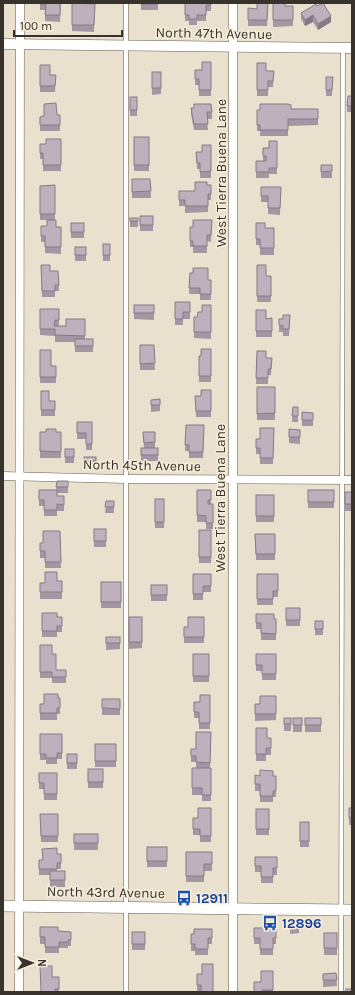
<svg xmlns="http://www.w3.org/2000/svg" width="355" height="995" font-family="Karla,sans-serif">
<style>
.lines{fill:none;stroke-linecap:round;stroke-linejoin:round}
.service-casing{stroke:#655d4d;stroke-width:5}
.minor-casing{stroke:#655d4d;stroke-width:9}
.tertiary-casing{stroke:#655d4d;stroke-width:11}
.secondary-casing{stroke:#655d4d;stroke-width:12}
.service{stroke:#fff;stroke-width:4}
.minor{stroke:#fff;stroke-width:8}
.tertiary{stroke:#fff;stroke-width:10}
.secondary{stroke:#fff;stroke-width:11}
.wall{fill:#a497a3}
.shaded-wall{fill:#867b85}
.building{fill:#bfb0be;stroke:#867b85}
.labels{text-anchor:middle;stroke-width:3;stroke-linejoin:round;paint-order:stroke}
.street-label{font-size:14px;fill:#37332c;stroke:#f7eddb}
.transit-label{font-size:14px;font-weight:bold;fill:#164399;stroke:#f7eddb;text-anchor:start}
</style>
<rect width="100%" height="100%" fill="#e9e0ce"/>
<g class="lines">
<!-- service casing -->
<g class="service-casing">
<g id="service">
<path d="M 126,3 L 126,992"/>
<path d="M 341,992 L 343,49"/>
</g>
</g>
<!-- minor casing -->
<g class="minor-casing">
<g id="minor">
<path d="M 233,3 L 233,992"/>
<path d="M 3,476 L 126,479 L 352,480"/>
<path d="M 19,992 L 20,3"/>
</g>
</g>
<!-- tertiary casing -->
<g class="tertiary-casing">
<path id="tertiary" d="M 3,44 L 352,48"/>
</g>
<!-- secondary casing -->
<g class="secondary-casing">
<path id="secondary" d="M 3,906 L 352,910"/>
</g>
<!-- service -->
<use href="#service" class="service"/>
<!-- minor -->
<use href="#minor" class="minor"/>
<!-- tertiary -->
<use href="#tertiary" class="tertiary"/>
<!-- secondary -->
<use href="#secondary" class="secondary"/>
</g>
<!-- wall -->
<g class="wall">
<path d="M 40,3 L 61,3 L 60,22 L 45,21 L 45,10 L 40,10 Z"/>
<path d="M 72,3 L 95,4 L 94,32 L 72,31 Z"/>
<rect x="141" y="3" width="17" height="7"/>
<path d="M 185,3 L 211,3 L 211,11 L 206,11 L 206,21 L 197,21 L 197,25 L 189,25 L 189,21 L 185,21 Z"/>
<path d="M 268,3 L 267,26 L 248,26 L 248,8 L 257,9 Z"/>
<path d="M 273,3 L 285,6 L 293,6 L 293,26 L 273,27 Z"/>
<path d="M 317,6 L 331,22 L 318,30 L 313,22 L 305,26 L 301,19 L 301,13 Z"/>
<path d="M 211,62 L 211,96 L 199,96 L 199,85 L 195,85 L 195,70 L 202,70 Z"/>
<path d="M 257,63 L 266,71 L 274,71 L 273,87 L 268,87 L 268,96 L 257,96 Z"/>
<path d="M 40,65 L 50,75 L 56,75 L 55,92 L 40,92 Z"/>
<path d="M 152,72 L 161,72 L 161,94 L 152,95 Z"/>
<path d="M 326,77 L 333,77 L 332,96 L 326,96 Z"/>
<path d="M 352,96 L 352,112 L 347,112 L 347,106 Z"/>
<rect x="130" y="97" width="7" height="19"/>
<path d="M 191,108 L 212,112 L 212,119 L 207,119 L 208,130 L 194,130 L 191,114 Z"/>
<path d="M 291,109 L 318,109 L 318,125 L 288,126 L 288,136 L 260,136 L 260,131 L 257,131 L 257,117 Z"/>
<path d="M 60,115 L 60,131 L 40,131 L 40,117 Z"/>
<rect x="134" y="137" width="15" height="34"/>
<path d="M 61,139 L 61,171 L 43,171 L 43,159 L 40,159 L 40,144 L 46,144 Z"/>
<path d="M 277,141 L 277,174 L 269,174 L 269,178 L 256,178 L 256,161 L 263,161 L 263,148 L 269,148 Z"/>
<path d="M 211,145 L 211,178 L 200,178 L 200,169 L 197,169 L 196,152 L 202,152 Z"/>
<rect x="321" y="165" width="11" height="13"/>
<path d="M 132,179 L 150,179 L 151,198 L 132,198 Z"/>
<path d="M 55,185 L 55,220 L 56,227 L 61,227 L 61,254 L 45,253 L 45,242 L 41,242 L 41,226 L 47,226 L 47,220 L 40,220 L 40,186 Z"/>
<path d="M 207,185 L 211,185 L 211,200 L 208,200 L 208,212 L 185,213 L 185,206 L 179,206 L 179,191 L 195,191 Z"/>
<path d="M 261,187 L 281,187 L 280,215 L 268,214 L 268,202 L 261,202 Z"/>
<rect x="140" y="216" width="13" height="15"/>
<rect x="130" y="218" width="8" height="9"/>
<path d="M 212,220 L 211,242 L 207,241 L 207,253 L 193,253 L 193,247 L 190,247 L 190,227 L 193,227 Z"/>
<rect x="71" y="223" width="13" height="15"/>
<path d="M 256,223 L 265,228 L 274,228 L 274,255 L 260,255 L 260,245 L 256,245 Z"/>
<rect x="103" y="244" width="7" height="17"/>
<rect x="75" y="247" width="11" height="14"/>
<path d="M 41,265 L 50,271 L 58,271 L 59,291 L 55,291 L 55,297 L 42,297 Z"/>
<path d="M 257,265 L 266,276 L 271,276 L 271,302 L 257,302 Z"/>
<path d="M 190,273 L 208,280 L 211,280 L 211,300 L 200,300 L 200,294 L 189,294 Z"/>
<path d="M 175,302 L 190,302 L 190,319 L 183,319 L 183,325 L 175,325 Z"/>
<path d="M 134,305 L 154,305 L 154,320 L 134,319 Z"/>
<path d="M 211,305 L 211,339 L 194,338 L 194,317 L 197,317 L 202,312 Z"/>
<path d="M 40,309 L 59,309 L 59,326 L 66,326 L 85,319 L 85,339 L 93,339 L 93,352 L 75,352 L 75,342 L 55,342 L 55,336 L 40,335 Z"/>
<path d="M 256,310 L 266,319 L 272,318 L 272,337 L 256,337 Z"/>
<path d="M 290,315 L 289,336 L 283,336 L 283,332 L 279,332 L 279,319 L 283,319 Z"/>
<path d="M 140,345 L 154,345 L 155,370 L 140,370 Z"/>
<path d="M 211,349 L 211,382 L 199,382 L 199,356 L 201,356 Z"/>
<path d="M 40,350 L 51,366 L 56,366 L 56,383 L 40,383 Z"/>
<path d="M 257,351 L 266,358 L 272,358 L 271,375 L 268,375 L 268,384 L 256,384 Z"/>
<rect x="257" y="387" width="18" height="33"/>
<path d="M 211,390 L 211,417 L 196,417 L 195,396 L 201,396 Z"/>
<path d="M 41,391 L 49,401 L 55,401 L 55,416 L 41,416 Z"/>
<path d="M 160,399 L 160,411 L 151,412 L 151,400 Z"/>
<path d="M 293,407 L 298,407 L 298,422 L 292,422 Z"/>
<path d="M 302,412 L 313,413 L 313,426 L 302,426 Z"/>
<path d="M 77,422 L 92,422 L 92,450 L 86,450 L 86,439 L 77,439 Z"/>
<path d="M 186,425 L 204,425 L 203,458 L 189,458 L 189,451 L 185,451 Z"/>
<path d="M 274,428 L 273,464 L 260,464 L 260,454 L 256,454 L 256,439 L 260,439 Z"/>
<path d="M 289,429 L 300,430 L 300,444 L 289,443 Z"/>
<rect x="40" y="432" width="21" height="26"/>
<path d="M 143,432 L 155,432 L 155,448 L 158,448 L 158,461 L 141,461 L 141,448 L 144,448 Z"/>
<rect x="65" y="449" width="9" height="14"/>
<rect x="84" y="457" width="12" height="11"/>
<path d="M 57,481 L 68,481 L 68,493 L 57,493 L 57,496 L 64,496 L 64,511 L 57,511 L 57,516 L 44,516 L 44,506 L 39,506 L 39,490 L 56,490 Z"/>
<path d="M 197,490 L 211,490 L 211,504 L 213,504 L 213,529 L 206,529 L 206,522 L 197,522 Z"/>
<rect x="308" y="490" width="26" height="18"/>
<rect x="345" y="492" width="7" height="19"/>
<rect x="256" y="495" width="18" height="27"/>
<rect x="155" y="499" width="9" height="29"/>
<path d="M 106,501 L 114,501 L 114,513 L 105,513 Z"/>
<rect x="94" y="529" width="12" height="18"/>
<rect x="199" y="530" width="12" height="33"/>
<path d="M 60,531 L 61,568 L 45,568 L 45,558 L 40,558 L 40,543 L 43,543 Z"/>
<path d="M 255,534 L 275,534 L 275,560 L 256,560 Z"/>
<path d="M 193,574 L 211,574 L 211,592 L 203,592 L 203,600 L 193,600 Z"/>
<path d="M 257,574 L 278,574 L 278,597 L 273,597 L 273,605 L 257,605 Z"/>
<path d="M 57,581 L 62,581 L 62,599 L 40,599 L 40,583 Z"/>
<rect x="101" y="582" width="20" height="26"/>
<rect x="151" y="585" width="16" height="16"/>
<rect x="286" y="608" width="14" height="18"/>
<path d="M 42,613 L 57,617 L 62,617 L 62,632 L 57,632 L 57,637 L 42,637 Z"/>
<path d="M 256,614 L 274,619 L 276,619 L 276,640 L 261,640 L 261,629 L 256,629 Z"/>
<path d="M 129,617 L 142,617 L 142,648 L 129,649 Z"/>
<path d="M 204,617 L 204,643 L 184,643 L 184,627 L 188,627 Z"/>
<rect x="315" y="621" width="8" height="14"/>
<path d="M 106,637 L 120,637 L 120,649 L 106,650 Z"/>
<path d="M 40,645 L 52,654 L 56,670 L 66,670 L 66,683 L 52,683 L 52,678 L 40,678 Z"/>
<rect x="193" y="654" width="16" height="28"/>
<path d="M 256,654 L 276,654 L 276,680 L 262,680 L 262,671 L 256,671 Z"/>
<path d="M 210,695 L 210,729 L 199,729 L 199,718 L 194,718 L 194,702 L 200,702 Z"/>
<path d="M 276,696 L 276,720 L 255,721 L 255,704 L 260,704 Z"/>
<path d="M 58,698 L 60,698 L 60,714 L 57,714 L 57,720 L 40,720 L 40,704 L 44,704 Z"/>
<rect x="102" y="699" width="18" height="16"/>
<rect x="284" y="718" width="7" height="13"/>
<rect x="293" y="718" width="9" height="14"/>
<rect x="305" y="718" width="16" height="14"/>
<path d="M 256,728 L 267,738 L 271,738 L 271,755 L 266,755 L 266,761 L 256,761 Z"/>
<path d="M 211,732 L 210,768 L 211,768 L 211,801 L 202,801 L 202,795 L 192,795 L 192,768 L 196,768 L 196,762 L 191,762 L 191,749 L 196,749 Z"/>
<path d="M 40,734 L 62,734 L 62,759 L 57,759 L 57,764 L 46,764 L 46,760 L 40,760 Z"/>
<rect x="95" y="744" width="21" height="23"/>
<rect x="67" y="754" width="10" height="15"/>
<rect x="88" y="769" width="15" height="19"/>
<path d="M 39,773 L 57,773 L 57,800 L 44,800 L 44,789 L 39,789 Z"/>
<path d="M 273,776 L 276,776 L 276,797 L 273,797 L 273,802 L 260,802 L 260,791 L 255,791 L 255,784 Z"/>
<path d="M 211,808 L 211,842 L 200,842 L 200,835 L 193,835 L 193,818 L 198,818 Z"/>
<rect x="349" y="808" width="3" height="17"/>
<rect x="256" y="809" width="13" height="26"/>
<path d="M 40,814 L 58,814 L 58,842 L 41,842 Z"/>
<rect x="300" y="822" width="9" height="25"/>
<rect x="74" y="834" width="24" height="16"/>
<rect x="147" y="847" width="20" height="20"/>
<path d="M 186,852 L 212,852 L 212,871 L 204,871 L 204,882 L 186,882 Z"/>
<path d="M 57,854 L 61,863 L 61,869 L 57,869 L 57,871 L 65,871 L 65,887 L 50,887 L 50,875 L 39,875 L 39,860 L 43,860 Z"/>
<path d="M 255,857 L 277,857 L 277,875 L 273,875 L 273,883 L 261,883 L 261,872 L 255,872 Z"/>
<path d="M 290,921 L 299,921 L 299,933 L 290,934 Z"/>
<path d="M 40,927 L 58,931 L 71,932 L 71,946 L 68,946 L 68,948 L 59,948 L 59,953 L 45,953 L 45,944 L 40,944 Z"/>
<path d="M 254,928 L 276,928 L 276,944 L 273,944 L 273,955 L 260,955 L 260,944 L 254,944 Z"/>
<path d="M 212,929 L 212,944 L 208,944 L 208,955 L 195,955 L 195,951 L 191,951 L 191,934 L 194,934 Z"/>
<rect x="132" y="932" width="13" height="18"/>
<rect x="324" y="933" width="13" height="22"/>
<path d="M 273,971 L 273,992 L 254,992 L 261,982 Z"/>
<path d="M 336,973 L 337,986 L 323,987 L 323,974 Z"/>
<path d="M 197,974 L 202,974 L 201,992 L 197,992 Z"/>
<path d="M 52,977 L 59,977 L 59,992 L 41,992 Z"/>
</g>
<!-- shaded-wall -->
<g class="shaded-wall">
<path d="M 313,15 L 313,22 L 305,26 L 305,20 Z"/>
<path d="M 331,16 L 331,22 L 318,30 L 318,24 Z"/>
</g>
<!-- building -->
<g class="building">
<path d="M 40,3 L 60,3 L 60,15 L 45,15 L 46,4 L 40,4 Z"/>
<path d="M 72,3 L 95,4 L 94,25 L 72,25 Z"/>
<rect x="141" y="3" width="17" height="1"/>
<path d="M 185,3 L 211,3 L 211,5 L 206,5 L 206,15 L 197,15 L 197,19 L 189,19 L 189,15 L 185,15 Z"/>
<path d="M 257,3 L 268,3 L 267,20 L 248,20 L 248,8 L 257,9 Z"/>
<path d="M 273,3 L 285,3 L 285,6 L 293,6 L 293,20 L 273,20 Z"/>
<path d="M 323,3 L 331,16 L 318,24 L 313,15 L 305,20 L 301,13 L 316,4 L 317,6 Z"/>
<path d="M 202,62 L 211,62 L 211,90 L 199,90 L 199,79 L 195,79 L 195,70 L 202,70 Z"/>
<path d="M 257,63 L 266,63 L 266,71 L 274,71 L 273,81 L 268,81 L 268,90 L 257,90 Z"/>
<path d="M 40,65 L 50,65 L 50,75 L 56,75 L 55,86 L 40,86 Z"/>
<rect x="152" y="72" width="9" height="16"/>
<path d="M 326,77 L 333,77 L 332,90 L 326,90 Z"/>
<path d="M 348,96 L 352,96 L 352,106 L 347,106 Z"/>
<rect x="130" y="97" width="7" height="13"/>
<path d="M 56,103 L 57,115 L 60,115 L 60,125 L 40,125 L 40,117 L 44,116 L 44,104 Z"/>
<path d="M 194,104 L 211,104 L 212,112 L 207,112 L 208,124 L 194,124 L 191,108 L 194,108 Z"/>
<path d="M 260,104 L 288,104 L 291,105 L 291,109 L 318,109 L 318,119 L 288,119 L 288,130 L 260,130 L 260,125 L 257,125 L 257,110 L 260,110 Z"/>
<rect x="134" y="137" width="15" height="28"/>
<path d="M 46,139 L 61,139 L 61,165 L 43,165 L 43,153 L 40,153 L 40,144 L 46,144 Z"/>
<path d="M 269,141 L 277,141 L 277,168 L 269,168 L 269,172 L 256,172 L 256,161 L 266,161 L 266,156 L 263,156 L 263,148 L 269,148 Z"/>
<path d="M 202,145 L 211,145 L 211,171 L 200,172 L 200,163 L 197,163 L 196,152 L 202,152 Z"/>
<path d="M 321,165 L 332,165 L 332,171 L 321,172 Z"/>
<path d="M 132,179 L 150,179 L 151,191 L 132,192 Z"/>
<path d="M 195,182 L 207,182 L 207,185 L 211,185 L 211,194 L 208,194 L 208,206 L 185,206 L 185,200 L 179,200 L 179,191 L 195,191 Z"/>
<path d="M 55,185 L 55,214 L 40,214 L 40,186 Z"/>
<path d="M 261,187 L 281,187 L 280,208 L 268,208 L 268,196 L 261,196 Z"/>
<rect x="140" y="216" width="13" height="9"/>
<rect x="130" y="218" width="8" height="3"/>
<path d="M 47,220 L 56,220 L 56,227 L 61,227 L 61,247 L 45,247 L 45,236 L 41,236 L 41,226 L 47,226 Z"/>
<path d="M 193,220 L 212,220 L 211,235 L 207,235 L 207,246 L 193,246 L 193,241 L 190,241 L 190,227 L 193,227 Z"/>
<rect x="71" y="223" width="13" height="9"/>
<path d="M 256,223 L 265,223 L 265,228 L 274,228 L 274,248 L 260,248 L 260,239 L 256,239 Z"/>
<rect x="103" y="244" width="7" height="11"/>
<rect x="75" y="247" width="11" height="8"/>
<path d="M 41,265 L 50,265 L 50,271 L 58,271 L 59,285 L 55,285 L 55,291 L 42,291 Z"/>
<path d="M 257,265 L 266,265 L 266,276 L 271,276 L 271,296 L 257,296 Z"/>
<path d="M 193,268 L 208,268 L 208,280 L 211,280 L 211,294 L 200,294 L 200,288 L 189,288 L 190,273 L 193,273 Z"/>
<path d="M 175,302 L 190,302 L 190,312 L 183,312 L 183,319 L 175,319 Z"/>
<rect x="134" y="305" width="20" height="8"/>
<path d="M 202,305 L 211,305 L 211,332 L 194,332 L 194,317 L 197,317 L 198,312 L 202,312 Z"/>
<path d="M 40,309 L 59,309 L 59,320 L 55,320 L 54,326 L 66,326 L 66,319 L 85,319 L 85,336 L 55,335 L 55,329 L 40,329 Z"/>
<path d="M 256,310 L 266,310 L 266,319 L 272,318 L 272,331 L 256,331 Z"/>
<path d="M 283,315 L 290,315 L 289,329 L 283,329 L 283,326 L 279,325 L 279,319 L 283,319 Z"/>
<rect x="75" y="339" width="18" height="7"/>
<path d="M 140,345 L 154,345 L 155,363 L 140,364 Z"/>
<path d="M 201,349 L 211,349 L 211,376 L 199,376 L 199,356 L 201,356 Z"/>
<path d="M 40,350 L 51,350 L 51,366 L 56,366 L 56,377 L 40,377 Z"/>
<path d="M 257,351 L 266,351 L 266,358 L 272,358 L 271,369 L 268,369 L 268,378 L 256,378 Z"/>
<path d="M 257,387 L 275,387 L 275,413 L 257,414 Z"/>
<path d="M 201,390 L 211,390 L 211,411 L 196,411 L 195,396 L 201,396 Z"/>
<path d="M 41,391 L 49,391 L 49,401 L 55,401 L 55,410 L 41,410 Z"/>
<path d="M 160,399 L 160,405 L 151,405 L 151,400 Z"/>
<path d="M 293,407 L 298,407 L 298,416 L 292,416 Z"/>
<path d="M 302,412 L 313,413 L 313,420 L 302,420 Z"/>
<path d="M 77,422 L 92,422 L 92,444 L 86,444 L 86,433 L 77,433 Z"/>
<path d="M 186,425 L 204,425 L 203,452 L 189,452 L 189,445 L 185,445 Z"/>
<path d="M 260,428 L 274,428 L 273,458 L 260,458 L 260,448 L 256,448 L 256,439 L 260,439 Z"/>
<path d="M 46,429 L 56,429 L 56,432 L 61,432 L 61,452 L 40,451 L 40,432 L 46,432 Z"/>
<path d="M 289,429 L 300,430 L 300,437 L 289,437 Z"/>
<path d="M 143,432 L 155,432 L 155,442 L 144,443 Z"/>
<rect x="141" y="448" width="17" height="7"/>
<rect x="65" y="449" width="9" height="8"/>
<rect x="84" y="457" width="12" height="4"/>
<path d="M 57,481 L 68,481 L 68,487 L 56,487 Z"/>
<path d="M 39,490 L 57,490 L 57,496 L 64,496 L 64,505 L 57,504 L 57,510 L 44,510 L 44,500 L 39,500 Z"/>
<path d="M 197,490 L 211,490 L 211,500 L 208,500 L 208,504 L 213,504 L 213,523 L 206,523 L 206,516 L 197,515 Z"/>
<rect x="308" y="490" width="26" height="12"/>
<rect x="345" y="492" width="7" height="12"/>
<rect x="256" y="495" width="18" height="21"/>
<rect x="155" y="499" width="9" height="23"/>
<path d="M 106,501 L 114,501 L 114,507 L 105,507 Z"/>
<rect x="94" y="529" width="12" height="12"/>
<rect x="199" y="530" width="12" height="27"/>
<path d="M 43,531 L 60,531 L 61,562 L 45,562 L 45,551 L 40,551 L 40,543 L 43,543 Z"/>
<path d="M 255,534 L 275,534 L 275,554 L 256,554 Z"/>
<path d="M 45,572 L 57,572 L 57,581 L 62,581 L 62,592 L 40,592 L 40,583 L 45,583 Z"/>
<path d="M 193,574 L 211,574 L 211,586 L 203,586 L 203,594 L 193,594 Z"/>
<path d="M 257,574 L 278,574 L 278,591 L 273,591 L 273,599 L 257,599 Z"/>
<rect x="101" y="582" width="20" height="20"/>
<rect x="151" y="585" width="16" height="10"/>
<rect x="286" y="608" width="14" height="12"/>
<path d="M 42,613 L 57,613 L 57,617 L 62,617 L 62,626 L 57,626 L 57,631 L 42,631 Z"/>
<path d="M 256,614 L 274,614 L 274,619 L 276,619 L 276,634 L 261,633 L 261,623 L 256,623 Z"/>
<rect x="129" y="617" width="13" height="25"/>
<path d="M 188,617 L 204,617 L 204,637 L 184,637 L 184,627 L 188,627 Z"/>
<rect x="315" y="621" width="8" height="8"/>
<rect x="106" y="637" width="14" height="6"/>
<path d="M 40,645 L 52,645 L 52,654 L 56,654 L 56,670 L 66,670 L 66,677 L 52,677 L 52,672 L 40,672 Z"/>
<rect x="193" y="654" width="16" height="22"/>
<path d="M 256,654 L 276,654 L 276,674 L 262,674 L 262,665 L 256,665 Z"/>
<path d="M 44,694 L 58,694 L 58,698 L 60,698 L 60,708 L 57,708 L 57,713 L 40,713 L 40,704 L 44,704 Z"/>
<path d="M 200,695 L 210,695 L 210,723 L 199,723 L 199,712 L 194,712 L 194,702 L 200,702 Z"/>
<path d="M 260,696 L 276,696 L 276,714 L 255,714 L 255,704 L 260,704 Z"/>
<path d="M 102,699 L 120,699 L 120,709 L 102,708 Z"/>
<rect x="284" y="718" width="7" height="6"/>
<rect x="293" y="718" width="9" height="7"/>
<rect x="305" y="718" width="16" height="7"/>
<path d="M 256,728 L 267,728 L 267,738 L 271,738 L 271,748 L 266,748 L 266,754 L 256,754 Z"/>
<path d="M 196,732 L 211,732 L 210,763 L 196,762 L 196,756 L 191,756 L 191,749 L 196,749 Z"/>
<path d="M 40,734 L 62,734 L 62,753 L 57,753 L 57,758 L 46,758 L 46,754 L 40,754 Z"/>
<rect x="95" y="744" width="21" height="17"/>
<rect x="67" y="754" width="10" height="9"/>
<path d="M 192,768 L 211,768 L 211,795 L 202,795 L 202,788 L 192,788 Z"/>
<rect x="88" y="769" width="15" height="13"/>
<path d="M 260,770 L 273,771 L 273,776 L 276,776 L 276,791 L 273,791 L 273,796 L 260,796 L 260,784 L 255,784 L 255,775 L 260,776 Z"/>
<path d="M 39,773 L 57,773 L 57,794 L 44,794 L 44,783 L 39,783 Z"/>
<path d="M 198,808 L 211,808 L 211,836 L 200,836 L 200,829 L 193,829 L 193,818 L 198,818 Z"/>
<rect x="349" y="808" width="3" height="10"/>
<rect x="256" y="809" width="13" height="20"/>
<path d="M 40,814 L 58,814 L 58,836 L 41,836 Z"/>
<rect x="300" y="822" width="9" height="19"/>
<rect x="74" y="834" width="24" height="9"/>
<rect x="147" y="847" width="20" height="14"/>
<path d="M 57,848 L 57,854 L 61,854 L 61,863 L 57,863 L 57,869 L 39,869 L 39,860 L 43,860 L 42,849 Z"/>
<path d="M 186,852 L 212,852 L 212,864 L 204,864 L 204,876 L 186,876 Z"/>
<path d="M 255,857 L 277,857 L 277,868 L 273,868 L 273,877 L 261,877 L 261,866 L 255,866 Z"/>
<rect x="50" y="871" width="15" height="9"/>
<rect x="290" y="921" width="9" height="6"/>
<path d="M 40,927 L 58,927 L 58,931 L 71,932 L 71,940 L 68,940 L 68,942 L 59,942 L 59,947 L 45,947 L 45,937 L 40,937 Z"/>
<path d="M 254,928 L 276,928 L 276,938 L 273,938 L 273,949 L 260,949 L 260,938 L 254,938 Z"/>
<path d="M 194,929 L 212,929 L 212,938 L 208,938 L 208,949 L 195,949 L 195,944 L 191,944 L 191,934 L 194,934 Z"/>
<rect x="132" y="932" width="13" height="12"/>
<rect x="324" y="933" width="13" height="15"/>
<path d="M 202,964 L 213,964 L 213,992 L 201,992 L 201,985 L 197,985 L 197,974 L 202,974 Z"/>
<path d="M 40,966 L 52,966 L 52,977 L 59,977 L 59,989 L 55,989 L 55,992 L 41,992 Z"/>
<path d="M 261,971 L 273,971 L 273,990 L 262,990 L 262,992 L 254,992 L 254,982 L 261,982 Z"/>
<path d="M 336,973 L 337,980 L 323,980 L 323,974 Z"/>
<rect x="346" y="989" width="6" height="3"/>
</g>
<!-- icons -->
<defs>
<g id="bus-bare" transform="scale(1.2)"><path d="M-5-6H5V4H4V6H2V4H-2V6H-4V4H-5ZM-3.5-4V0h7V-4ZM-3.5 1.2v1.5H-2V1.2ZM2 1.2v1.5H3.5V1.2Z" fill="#1a4fb4" stroke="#f7eddb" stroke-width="2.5" paint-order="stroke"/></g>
</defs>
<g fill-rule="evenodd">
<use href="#bus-bare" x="184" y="898"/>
<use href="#bus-bare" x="270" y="923"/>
</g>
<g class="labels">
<!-- street labels -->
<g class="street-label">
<text transform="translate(214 33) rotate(1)" y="5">North 47th Avenue</text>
<text transform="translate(221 173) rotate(-90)" y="5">West Tierra Buena Lane</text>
<text transform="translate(142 465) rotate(1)" y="5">North 45th Avenue</text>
<text transform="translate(220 498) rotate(-90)" y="5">West Tierra Buena Lane</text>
<text transform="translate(106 892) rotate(1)" y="5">North 43rd Avenue</text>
</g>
<!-- transit labels -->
<g class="transit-label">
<text x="196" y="903">12911</text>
<text x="282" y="928">12896</text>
</g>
</g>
<!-- border -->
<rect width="355" height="995" fill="none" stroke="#37332c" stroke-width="8"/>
<!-- north arrow -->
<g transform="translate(32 963) rotate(90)" stroke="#f7eddb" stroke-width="3" paint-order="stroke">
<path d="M0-3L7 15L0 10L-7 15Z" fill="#37332c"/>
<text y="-6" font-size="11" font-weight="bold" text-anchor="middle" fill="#37332c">N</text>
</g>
<!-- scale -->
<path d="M14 30v6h108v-6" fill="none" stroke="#37332c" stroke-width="2"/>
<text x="20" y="30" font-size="12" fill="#37332c" stroke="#f7eddb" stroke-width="3" paint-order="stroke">100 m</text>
</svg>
